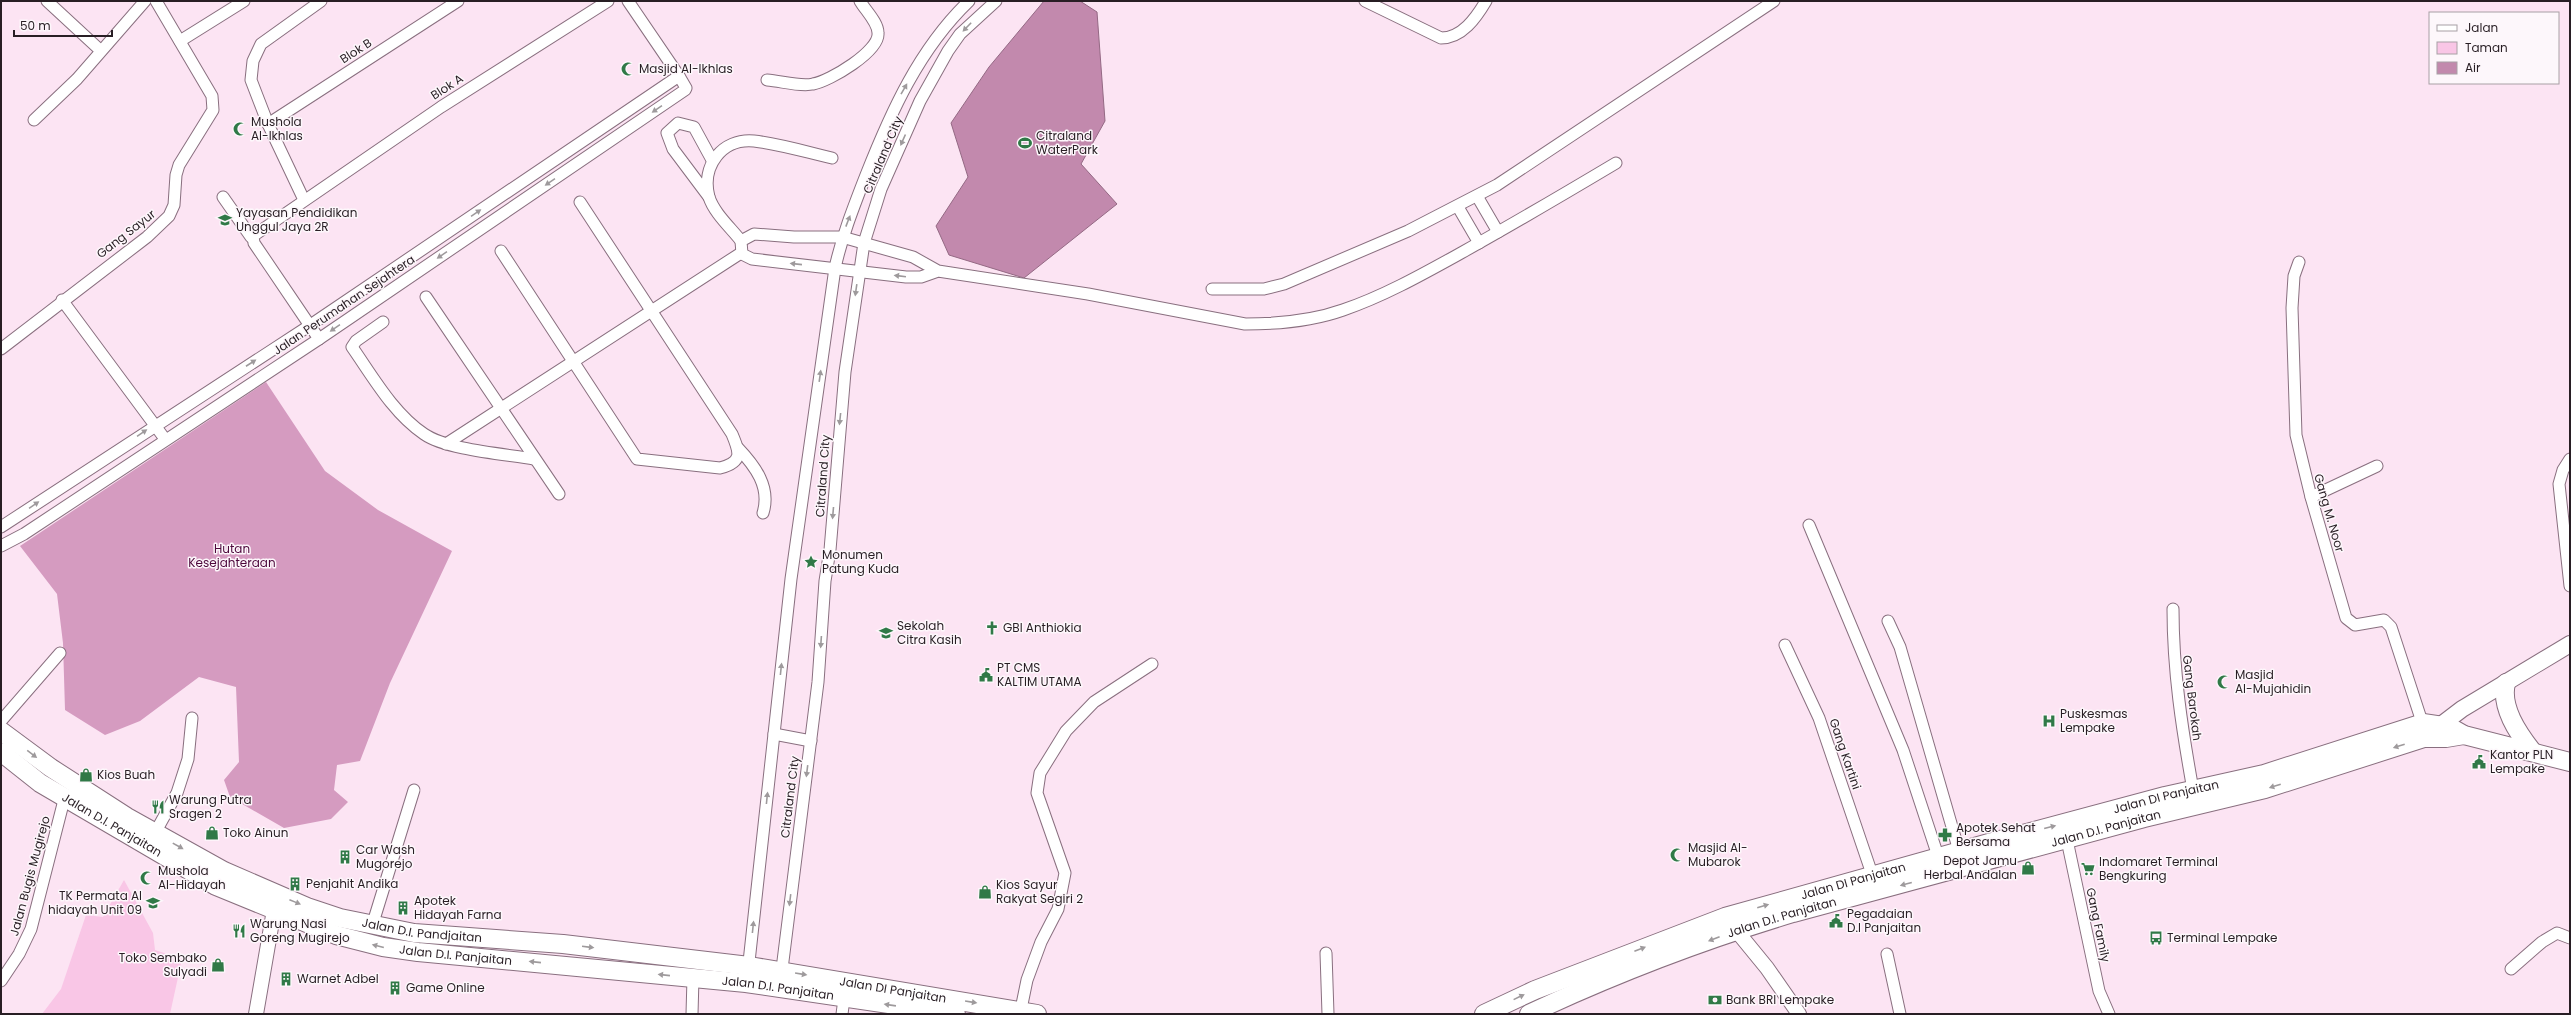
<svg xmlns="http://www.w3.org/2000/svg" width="2571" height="1015" font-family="Poppins,sans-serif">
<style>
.green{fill:#f9c6e6}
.forest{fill:#d59bc0}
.water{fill:#c289ad;stroke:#946984}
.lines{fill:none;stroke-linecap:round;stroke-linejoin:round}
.minor-casing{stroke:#896f7f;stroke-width:13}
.tertiary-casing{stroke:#896f7f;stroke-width:16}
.secondary-casing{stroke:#896f7f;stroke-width:18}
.trunk-casing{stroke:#896f7f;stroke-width:20}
.minor{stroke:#fff;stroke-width:11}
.tertiary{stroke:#fff;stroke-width:14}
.secondary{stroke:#fff;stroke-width:16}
.trunk{stroke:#fff;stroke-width:18}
.oneway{fill:#9e9a9c}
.labels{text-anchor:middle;stroke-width:3;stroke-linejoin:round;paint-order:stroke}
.street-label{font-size:12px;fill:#281e24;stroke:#fdf7fb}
.poi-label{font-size:12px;fill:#281e24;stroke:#fdf7fb;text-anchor:start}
.park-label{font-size:12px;fill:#4d083c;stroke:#fdf7fb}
</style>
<rect width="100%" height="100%" fill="#fce4f3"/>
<!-- green -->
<path class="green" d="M 124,880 L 153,933 L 155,950 L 182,959 L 170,1014 L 42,1014 L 61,989 L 86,915 L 103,917 Z"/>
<!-- forest -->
<path class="forest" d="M 266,382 L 325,471 L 378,510 L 452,551 L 390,683 L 360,761 L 337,765 L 334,790 L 348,802 L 331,819 L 284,828 L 230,797 L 224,780 L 239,762 L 236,687 L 199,677 L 140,721 L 105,735 L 65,710 L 63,643 L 57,594 L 20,546 Z"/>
<!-- water -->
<path class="water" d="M 1044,1 L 1080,1 L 1097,12 L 1105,121 L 1081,164 L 1117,204 L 1024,278 L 949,255 L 936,226 L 968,177 L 951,123 L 989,67 Z"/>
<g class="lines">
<!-- minor casing -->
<g class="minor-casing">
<g id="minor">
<path d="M 47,1 L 100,50"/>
<path d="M 1365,1 L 1441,38 C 1462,38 1476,18 1486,1"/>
<path d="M 180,41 L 244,1"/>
<path d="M 767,80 C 781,81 800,87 813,84 C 830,81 880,51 878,33 C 878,22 865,10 860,1"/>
<path d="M 34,120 L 77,79 L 145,1"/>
<path d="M 268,124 L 458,1"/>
<path d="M 1477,196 L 1498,232"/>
<path d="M 223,197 L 251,237"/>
<path d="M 709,197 L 673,149 L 667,133 L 678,123 L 694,127 L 712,160"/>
<path d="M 304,200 L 268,124 L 251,80 L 253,61 L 261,44 L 321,1"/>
<path d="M 1458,207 L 1479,243"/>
<path d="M 741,241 C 731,228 714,213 709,197 C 701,166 722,138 754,141 C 780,144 806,152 832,158"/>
<path d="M 501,251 L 637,459 L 720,468 C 743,462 740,453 732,434 L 580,202"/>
<path d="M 2299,262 L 2294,276 L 2292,308 L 2296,435 L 2311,497 L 2346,618 L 2355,625 L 2384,620 L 2391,627 L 2424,728"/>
<path d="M 938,271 L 921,277 L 906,277 L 752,259 L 742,254 L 741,241 L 754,234 L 794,237 L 842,237 L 913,257 L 938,271 L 1088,294 L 1245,324 C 1277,324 1312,321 1343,310 C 1384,296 1423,274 1461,253 C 1513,224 1564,194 1616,163"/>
<path d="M 1212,289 L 1264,289 L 1284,284 L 1408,231 L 1497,185 L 1774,1"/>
<path d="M 426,297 L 559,494"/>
<path d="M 62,300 L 165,439"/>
<path d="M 383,322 L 356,341 L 352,347 C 373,377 393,413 424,434 C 447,450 505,454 534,459"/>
<path d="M 319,339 L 254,243 L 253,236 L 441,107 L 608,1"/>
<path d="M 1,349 L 147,237 L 169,216 L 174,205 L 176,175 L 179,165 L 213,110 L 212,96 L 156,1"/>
<path d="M 446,444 L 741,253"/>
<path d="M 738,448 C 755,466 771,487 763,513"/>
<path d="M 2570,459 L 2563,470 L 2559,484 L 2570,586"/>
<path d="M 2311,497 L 2377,466"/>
<path d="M 1809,525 L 1903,750 L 1938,856"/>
<path d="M 1,527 L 309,326 L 679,76"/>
<path d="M 1,546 L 24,534 L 319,339 L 685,90 L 686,88 L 679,76 L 628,1"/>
<path d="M 2173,609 C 2173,671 2182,729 2193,790"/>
<path d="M 1888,621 L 1900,647 L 1959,851"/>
<path d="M 1785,645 L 1819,718 L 1872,874"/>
<path d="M 1,721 L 60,653"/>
<path d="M 774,734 L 811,741"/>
<path d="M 155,833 L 177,793 L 188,759 L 192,718"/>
<path d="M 2067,840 L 2099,991 L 2109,1014"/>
<path d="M 372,926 L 414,790"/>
<path d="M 1326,953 L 1328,1014"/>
<path d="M 1887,954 L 1900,1014"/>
<path d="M 2511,969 L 2542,942 L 2557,933 L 2570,938"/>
<path d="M 748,971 L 791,579 L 835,268 C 842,236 854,206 866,175 C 891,112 919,49 969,1"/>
<path d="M 781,977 L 818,682 L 825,581 L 830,550 L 845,372 L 864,243 L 881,189 L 920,101 L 948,51 L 960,34 L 996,1"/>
<path d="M 1,981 L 19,954 L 31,929 L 65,796"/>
<path d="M 692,1014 L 693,978"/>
<path d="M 842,1014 L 844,999"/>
<path d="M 1020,1014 L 1027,980 L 1041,942 L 1058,909 L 1065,873 L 1037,793 L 1040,773 L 1066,731 L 1094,702 L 1152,664"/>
</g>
</g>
<!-- tertiary casing -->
<g class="tertiary-casing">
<g id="tertiary">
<path d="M 1731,924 L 1767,968 L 1799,1014"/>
<path d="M 256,1014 L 274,910"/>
</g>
</g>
<!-- secondary casing -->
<g class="secondary-casing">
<path id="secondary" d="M 2438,734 L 2441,725 L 2462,709 L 2570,644"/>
</g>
<!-- trunk casing -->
<g class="trunk-casing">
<g id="trunk">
<path d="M 2506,683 C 2500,707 2518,733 2532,751"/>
<path id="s1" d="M 1,731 L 51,768 L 127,817 L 224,871 L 307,907 L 340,918 L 414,933 L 563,944 L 749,966 L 1037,1014"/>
<path id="s2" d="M 1,752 L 40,783 L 216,886 L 336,935 L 383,947 L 418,952 L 746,983 L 956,1014"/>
<path id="s3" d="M 1484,1014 L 1535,990 L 1725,917 L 1989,843 L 2165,796 L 2264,774 L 2423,723 L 2450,727 L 2464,735 L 2570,762"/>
<path id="s4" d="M 1529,1014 C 1614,974 1703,940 1793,913 L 2144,818 L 2265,789 L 2424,738 L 2446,738 L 2464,735"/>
</g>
</g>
<!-- minor -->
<use href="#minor" class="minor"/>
<!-- tertiary -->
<use href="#tertiary" class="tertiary"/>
<!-- secondary -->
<use href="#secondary" class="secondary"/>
<!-- trunk -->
<use href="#trunk" class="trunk"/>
</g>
<!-- one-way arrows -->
<defs><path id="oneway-solid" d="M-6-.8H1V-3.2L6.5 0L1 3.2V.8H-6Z"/></defs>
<g class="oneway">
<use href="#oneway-solid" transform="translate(967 27) rotate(134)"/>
<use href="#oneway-solid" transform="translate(904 89) rotate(-60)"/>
<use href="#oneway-solid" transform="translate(657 109) rotate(146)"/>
<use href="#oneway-solid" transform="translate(903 140) rotate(114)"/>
<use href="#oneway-solid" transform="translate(550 182) rotate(146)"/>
<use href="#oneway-solid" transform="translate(476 213) rotate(-34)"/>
<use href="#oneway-solid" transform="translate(848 221) rotate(-69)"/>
<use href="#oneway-solid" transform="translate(442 255) rotate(146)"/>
<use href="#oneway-solid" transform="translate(796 264) rotate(-174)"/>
<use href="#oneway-solid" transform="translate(900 276) rotate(-173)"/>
<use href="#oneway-solid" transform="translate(856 290) rotate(98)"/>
<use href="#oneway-solid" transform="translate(335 328) rotate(146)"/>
<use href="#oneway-solid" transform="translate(251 363) rotate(-33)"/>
<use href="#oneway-solid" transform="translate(820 376) rotate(-82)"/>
<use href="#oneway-solid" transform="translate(840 419) rotate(96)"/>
<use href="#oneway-solid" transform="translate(142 433) rotate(-34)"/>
<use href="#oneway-solid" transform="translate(34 505) rotate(-34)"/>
<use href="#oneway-solid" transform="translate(833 513) rotate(95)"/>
<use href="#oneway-solid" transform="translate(821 642) rotate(94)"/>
<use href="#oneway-solid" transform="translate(781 669) rotate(-84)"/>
<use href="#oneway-solid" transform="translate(2399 746) rotate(162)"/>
<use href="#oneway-solid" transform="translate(32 754) rotate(37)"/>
<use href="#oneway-solid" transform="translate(807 771) rotate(97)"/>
<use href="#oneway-solid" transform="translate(2275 786) rotate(163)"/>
<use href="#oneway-solid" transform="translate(767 798) rotate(-84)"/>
<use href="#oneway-solid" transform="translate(2050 827) rotate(-14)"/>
<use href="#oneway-solid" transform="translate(178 846) rotate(29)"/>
<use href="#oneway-solid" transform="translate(1906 884) rotate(165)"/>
<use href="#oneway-solid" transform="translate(790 900) rotate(97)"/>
<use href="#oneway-solid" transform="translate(295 902) rotate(22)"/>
<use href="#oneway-solid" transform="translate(1763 906) rotate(-16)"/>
<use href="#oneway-solid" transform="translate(753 927) rotate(-84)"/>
<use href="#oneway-solid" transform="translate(1714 939) rotate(159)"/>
<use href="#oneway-solid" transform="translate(378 946) rotate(-166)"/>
<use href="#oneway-solid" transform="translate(588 947) rotate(7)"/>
<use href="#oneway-solid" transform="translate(1640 949) rotate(-21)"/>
<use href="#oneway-solid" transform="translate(535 962) rotate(-174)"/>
<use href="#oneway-solid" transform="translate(801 974) rotate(9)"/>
<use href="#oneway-solid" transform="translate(664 975) rotate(-174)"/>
<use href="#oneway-solid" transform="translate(1519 997) rotate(-26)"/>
<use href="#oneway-solid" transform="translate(971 1002) rotate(9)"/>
<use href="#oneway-solid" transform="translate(890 1005) rotate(-172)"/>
</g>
<!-- icons -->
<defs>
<g id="mosque-bare" transform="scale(1.08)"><path d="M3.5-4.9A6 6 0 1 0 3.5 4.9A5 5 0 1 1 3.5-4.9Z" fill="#307947" stroke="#fdf7fb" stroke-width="2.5" paint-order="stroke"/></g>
<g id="stadium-bare" transform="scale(1.08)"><path d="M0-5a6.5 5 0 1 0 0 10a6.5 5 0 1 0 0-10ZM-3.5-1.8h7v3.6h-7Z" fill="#307947" stroke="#fdf7fb" stroke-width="2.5" paint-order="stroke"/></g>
<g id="school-bare" transform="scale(1.08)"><path d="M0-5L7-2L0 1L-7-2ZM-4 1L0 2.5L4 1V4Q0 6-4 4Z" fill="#307947" stroke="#fdf7fb" stroke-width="2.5" paint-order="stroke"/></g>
<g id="sight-bare" transform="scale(1.08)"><path d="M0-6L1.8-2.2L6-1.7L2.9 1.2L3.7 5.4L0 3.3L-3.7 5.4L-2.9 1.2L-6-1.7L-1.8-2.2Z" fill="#307947" stroke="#fdf7fb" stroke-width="2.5" paint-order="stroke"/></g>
<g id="church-bare" transform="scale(1.08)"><path d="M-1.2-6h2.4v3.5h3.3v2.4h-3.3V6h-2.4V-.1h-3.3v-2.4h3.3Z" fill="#307947" stroke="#fdf7fb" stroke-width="2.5" paint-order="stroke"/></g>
<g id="civic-bare" transform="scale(1.08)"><path d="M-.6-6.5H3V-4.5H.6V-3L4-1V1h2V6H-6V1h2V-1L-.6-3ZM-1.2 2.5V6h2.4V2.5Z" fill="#307947" stroke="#fdf7fb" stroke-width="2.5" paint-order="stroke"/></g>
<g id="hospital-bare" transform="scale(1.08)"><path d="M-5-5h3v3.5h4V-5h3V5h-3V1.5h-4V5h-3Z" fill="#307947" stroke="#fdf7fb" stroke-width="2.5" paint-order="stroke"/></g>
<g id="shop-bare" transform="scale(1.08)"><path d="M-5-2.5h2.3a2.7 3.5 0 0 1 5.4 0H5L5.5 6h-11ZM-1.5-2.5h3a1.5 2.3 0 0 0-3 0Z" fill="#307947" stroke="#fdf7fb" stroke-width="2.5" paint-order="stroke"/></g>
<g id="restaurant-bare" transform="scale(1.08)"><path d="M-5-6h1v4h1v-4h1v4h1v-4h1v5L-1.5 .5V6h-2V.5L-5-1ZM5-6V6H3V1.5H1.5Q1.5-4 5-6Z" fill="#307947" stroke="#fdf7fb" stroke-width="2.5" paint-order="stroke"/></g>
<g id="pharmacy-bare" transform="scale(1.08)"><path d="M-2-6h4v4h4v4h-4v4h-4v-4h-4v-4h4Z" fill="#307947" stroke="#fdf7fb" stroke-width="2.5" paint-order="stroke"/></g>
<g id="building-bare" transform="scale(1.08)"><path d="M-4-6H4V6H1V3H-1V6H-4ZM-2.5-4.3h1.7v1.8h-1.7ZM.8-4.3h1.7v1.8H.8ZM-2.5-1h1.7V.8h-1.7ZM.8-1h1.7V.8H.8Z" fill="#307947" stroke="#fdf7fb" stroke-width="2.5" paint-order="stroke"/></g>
<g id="supermarket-bare" transform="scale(1.08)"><path d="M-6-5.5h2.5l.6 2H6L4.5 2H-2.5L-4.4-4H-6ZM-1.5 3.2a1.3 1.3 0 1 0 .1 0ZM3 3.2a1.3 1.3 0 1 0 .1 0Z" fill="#307947" stroke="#fdf7fb" stroke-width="2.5" paint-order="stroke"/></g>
<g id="bus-bare" transform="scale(1.08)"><path d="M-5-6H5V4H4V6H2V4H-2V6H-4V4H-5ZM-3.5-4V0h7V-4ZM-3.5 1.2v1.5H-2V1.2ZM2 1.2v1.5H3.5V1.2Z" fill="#307947" stroke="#fdf7fb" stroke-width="2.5" paint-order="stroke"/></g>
<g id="bank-bare" transform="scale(1.08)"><path d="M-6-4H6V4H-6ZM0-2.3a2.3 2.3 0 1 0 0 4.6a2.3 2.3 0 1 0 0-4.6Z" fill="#307947" stroke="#fdf7fb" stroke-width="2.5" paint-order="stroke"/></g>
</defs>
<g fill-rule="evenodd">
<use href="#mosque-bare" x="628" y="69"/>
<use href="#mosque-bare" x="240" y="129"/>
<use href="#stadium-bare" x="1025" y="143"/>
<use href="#school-bare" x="225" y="220"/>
<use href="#sight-bare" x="811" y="562"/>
<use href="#church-bare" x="992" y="628"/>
<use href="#school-bare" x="886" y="633"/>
<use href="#civic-bare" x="986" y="675"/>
<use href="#mosque-bare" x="2224" y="682"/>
<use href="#hospital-bare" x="2049" y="721"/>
<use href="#civic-bare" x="2479" y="762"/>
<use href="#shop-bare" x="86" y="775"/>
<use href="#restaurant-bare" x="158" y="807"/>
<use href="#shop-bare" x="212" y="833"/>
<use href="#pharmacy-bare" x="1945" y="835"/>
<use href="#mosque-bare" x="1677" y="855"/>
<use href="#building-bare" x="345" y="857"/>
<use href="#shop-bare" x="2028" y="868"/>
<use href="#supermarket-bare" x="2088" y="869"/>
<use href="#mosque-bare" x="147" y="878"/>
<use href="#building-bare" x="295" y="884"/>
<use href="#shop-bare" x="985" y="892"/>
<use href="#school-bare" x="153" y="903"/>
<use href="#building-bare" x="403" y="908"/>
<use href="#civic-bare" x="1836" y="921"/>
<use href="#restaurant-bare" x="239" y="931"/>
<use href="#bus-bare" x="2156" y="938"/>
<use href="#shop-bare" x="218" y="965"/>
<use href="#building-bare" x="286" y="979"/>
<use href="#building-bare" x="395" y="988"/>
<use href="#bank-bare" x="1715" y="1000"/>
</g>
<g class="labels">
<!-- street labels -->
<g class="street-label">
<text transform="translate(356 51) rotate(-33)" y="4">Blok B</text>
<text transform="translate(447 87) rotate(-33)" y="4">Blok A</text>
<text transform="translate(883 155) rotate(-67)" y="4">Citraland City</text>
<text transform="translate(126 234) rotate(-38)" y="4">Gang Sayur</text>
<text transform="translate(344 305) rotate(-34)" y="4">Jalan Perumahan Sejahtera</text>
<text transform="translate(823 476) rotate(-86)" y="4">Citraland City</text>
<text transform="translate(2329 513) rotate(74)" y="4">Gang M. Noor</text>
<text transform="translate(2192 698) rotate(83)" y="4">Gang Barokah</text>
<text transform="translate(1845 754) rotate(71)" y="4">Gang Kartini</text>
<text transform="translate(790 797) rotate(-83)" y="4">Citraland City</text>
<text dy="4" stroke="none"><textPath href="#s3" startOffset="717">Jalan DI Panjaitan</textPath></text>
<text dy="4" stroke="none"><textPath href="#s2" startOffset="133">Jalan D.I. Panjaitan</textPath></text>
<text dy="4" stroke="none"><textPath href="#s4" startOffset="607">Jalan D.I. Panjaitan</textPath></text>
<text transform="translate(30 876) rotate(-75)" y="4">Jalan Bugis Mugirejo</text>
<text dy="4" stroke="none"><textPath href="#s3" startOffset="393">Jalan DI Panjaitan</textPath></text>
<text dy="4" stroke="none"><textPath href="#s4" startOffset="271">Jalan D.I. Panjaitan</textPath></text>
<text transform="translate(2098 925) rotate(78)" y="4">Gang Family</text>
<text dy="4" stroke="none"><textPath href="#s1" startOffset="472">Jalan D.I. Pandjaitan</textPath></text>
<text dy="4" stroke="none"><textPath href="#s2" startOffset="505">Jalan D.I. Panjaitan</textPath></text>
<text dy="4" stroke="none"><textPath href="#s2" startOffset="829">Jalan D.I. Panjaitan</textPath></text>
<text dy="4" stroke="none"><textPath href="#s1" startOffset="947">Jalan DI Panjaitan</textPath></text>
</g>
<!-- poi labels -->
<g class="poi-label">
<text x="639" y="73">Masjid Al-Ikhlas</text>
<text x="251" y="126">Mushola<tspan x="251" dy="14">Al-Ikhlas</tspan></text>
<text x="1036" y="140">Citraland<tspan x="1036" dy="14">WaterPark</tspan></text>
<text x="236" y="217">Yayasan Pendidikan<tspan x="236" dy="14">Unggul Jaya 2R</tspan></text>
<text x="822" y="559">Monumen<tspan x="822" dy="14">Patung Kuda</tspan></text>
<text x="897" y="630">Sekolah<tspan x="897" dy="14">Citra Kasih</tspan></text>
<text x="1003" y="632">GBI Anthiokia</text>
<text x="997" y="672">PT CMS<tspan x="997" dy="14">KALTIM UTAMA</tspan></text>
<text x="2235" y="679">Masjid<tspan x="2235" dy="14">Al-Mujahidin</tspan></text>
<text x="2060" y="718">Puskesmas<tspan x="2060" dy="14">Lempake</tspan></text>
<text x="2490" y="759">Kantor PLN<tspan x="2490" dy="14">Lempake</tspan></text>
<text x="97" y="779">Kios Buah</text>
<text x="169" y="804">Warung Putra<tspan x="169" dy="14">Sragen 2</tspan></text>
<text x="1956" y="832">Apotek Sehat<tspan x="1956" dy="14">Bersama</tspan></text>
<text x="223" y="837">Toko Ainun</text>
<text x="1688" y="852">Masjid Al-<tspan x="1688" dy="14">Mubarok</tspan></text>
<text x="356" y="854">Car Wash<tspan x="356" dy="14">Mugorejo</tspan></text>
<text x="2017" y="865" text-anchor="end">Depot Jamu<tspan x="2017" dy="14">Herbal Andalan</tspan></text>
<text x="2099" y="866">Indomaret Terminal<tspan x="2099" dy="14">Bengkuring</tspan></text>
<text x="158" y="875">Mushola<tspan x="158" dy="14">Al-Hidayah</tspan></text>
<text x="306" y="888">Penjahit Andika</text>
<text x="996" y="889">Kios Sayur<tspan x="996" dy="14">Rakyat Segiri 2</tspan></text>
<text x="142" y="900" text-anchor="end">TK Permata Al<tspan x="142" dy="14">hidayah Unit 09</tspan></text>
<text x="414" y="905">Apotek<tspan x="414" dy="14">Hidayah Farna</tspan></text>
<text x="1847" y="918">Pegadaian<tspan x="1847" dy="14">D.I Panjaitan</tspan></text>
<text x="250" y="928">Warung Nasi<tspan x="250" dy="14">Goreng Mugirejo</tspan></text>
<text x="2167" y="942">Terminal Lempake</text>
<text x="207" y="962" text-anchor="end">Toko Sembako<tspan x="207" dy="14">Sulyadi</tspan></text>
<text x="297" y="983">Warnet Adbel</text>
<text x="406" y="992">Game Online</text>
<text x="1726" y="1004">Bank BRI Lempake</text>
</g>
<!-- park labels -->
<g class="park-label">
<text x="232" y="553">Hutan<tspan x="232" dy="14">Kesejahteraan</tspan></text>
</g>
</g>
<!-- border -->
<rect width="2571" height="1015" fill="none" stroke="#281e24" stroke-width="4"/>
<!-- legend -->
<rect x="2429" y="12" width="130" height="72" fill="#fdf7fb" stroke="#a8a0a5"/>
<rect x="2437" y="25" width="20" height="6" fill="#ffffff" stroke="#a8a0a5"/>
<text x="2465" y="32" font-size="12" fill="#281e24">Jalan</text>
<rect x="2437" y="42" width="20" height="12" fill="#f9c6e6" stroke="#a8a0a5"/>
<text x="2465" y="52" font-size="12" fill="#281e24">Taman</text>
<rect x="2437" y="62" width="20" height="12" fill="#c289ad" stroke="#a8a0a5"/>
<text x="2465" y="72" font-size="12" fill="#281e24">Air</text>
<!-- scale -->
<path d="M14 30v6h98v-6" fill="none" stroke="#281e24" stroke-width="2"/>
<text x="20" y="30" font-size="12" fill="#281e24" stroke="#fdf7fb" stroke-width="3" paint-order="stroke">50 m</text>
</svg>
